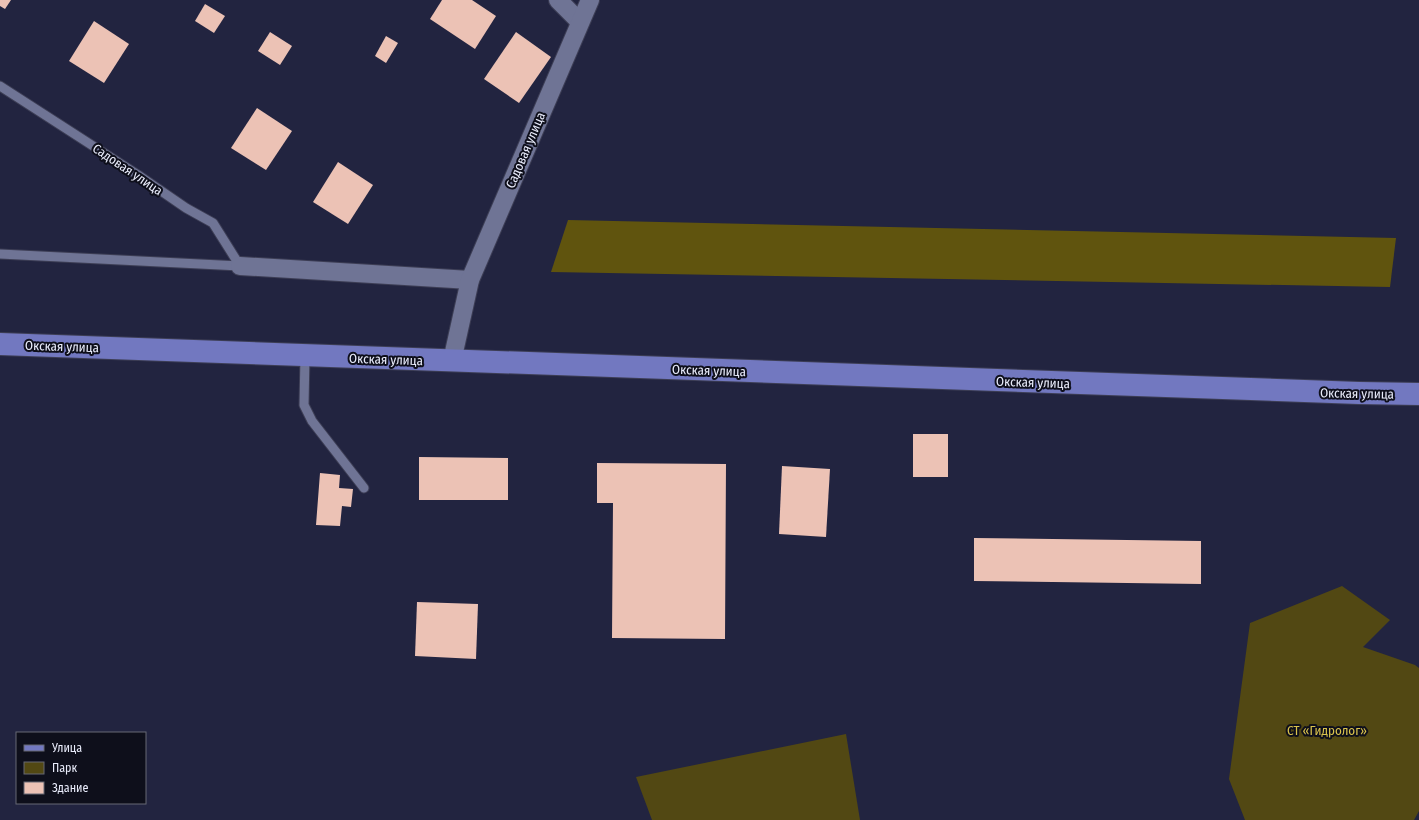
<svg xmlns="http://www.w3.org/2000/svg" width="1419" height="820" font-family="'Fira Sans Condensed',sans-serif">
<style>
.green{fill:#524813}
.forest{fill:#60540e}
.building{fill:#ecc2b5}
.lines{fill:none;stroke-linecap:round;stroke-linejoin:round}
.lane-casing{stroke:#3d3e55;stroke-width:11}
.street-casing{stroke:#3d3e55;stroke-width:20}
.primary-casing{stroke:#3d3e55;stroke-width:24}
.lane{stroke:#6f7495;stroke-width:9}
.street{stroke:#6f7495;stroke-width:18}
.primary{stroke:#7278c0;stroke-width:22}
.labels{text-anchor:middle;stroke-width:4;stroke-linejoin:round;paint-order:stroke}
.street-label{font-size:13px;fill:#eaedfc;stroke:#0e0f1b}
.park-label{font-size:13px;fill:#dac34d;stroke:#0e0f1b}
</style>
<rect width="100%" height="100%" fill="#222440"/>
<!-- green -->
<g class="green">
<path d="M 1342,586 L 1390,620 L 1363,647 L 1415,665 L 1419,668 L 1419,811 L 1414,820 L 1245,820 L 1229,779 L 1250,623 Z"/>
<path d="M 846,734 L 860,820 L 652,820 L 636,777 Z"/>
</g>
<!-- forest -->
<path class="forest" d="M 568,220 L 1396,238 L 1390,287 L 551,272 Z"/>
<!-- building -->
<g class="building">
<path d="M 0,0 L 11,0 L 5,9 L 0,6 Z"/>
<path d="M 442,0 L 472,0 L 496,16 L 475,49 L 430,19 Z"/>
<path d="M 205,4 L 225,16 L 214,33 L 195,21 Z"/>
<path d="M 94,21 L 129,44 L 104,83 L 69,61 Z"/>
<path d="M 270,32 L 292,46 L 280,65 L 258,51 Z"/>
<path d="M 516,32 L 551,57 L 519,103 L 484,79 Z"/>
<path d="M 386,36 L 398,43 L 386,63 L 375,56 Z"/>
<path d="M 257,108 L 292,131 L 266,170 L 231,148 Z"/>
<path d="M 338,162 L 373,185 L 348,224 L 313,202 Z"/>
<rect x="913" y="434" width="35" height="43"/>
<path d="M 419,457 L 508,458 L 508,500 L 419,500 Z"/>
<path d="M 597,463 L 726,464 L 725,639 L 612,638 L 613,503 L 597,503 Z"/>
<path d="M 782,466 L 830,469 L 826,537 L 779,534 Z"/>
<path d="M 320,473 L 340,475 L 339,488 L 353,489 L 351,507 L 342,506 L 340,526 L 316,525 Z"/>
<path d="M 974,538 L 1201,541 L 1201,584 L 974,581 Z"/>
<path d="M 417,602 L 478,604 L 476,659 L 415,656 Z"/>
</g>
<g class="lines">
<!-- lane casing -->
<g class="lane-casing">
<g id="lane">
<path d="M 0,86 L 138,175 L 186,208 L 213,223 L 240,266"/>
<path d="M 0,254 L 240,266"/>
<path d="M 305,356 L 304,405 L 312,421 L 364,488"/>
</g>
</g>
<!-- street casing -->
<g class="street-casing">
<g id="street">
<path d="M 558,0 L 579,21"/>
<path d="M 240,266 L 470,280"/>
<path d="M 452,361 L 470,280 L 590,0"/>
</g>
</g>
<!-- primary casing -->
<g class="primary-casing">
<path id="primary" d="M 0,344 L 1359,393 L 1419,394"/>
</g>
<!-- lane -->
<use href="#lane" class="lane"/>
<!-- street -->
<use href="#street" class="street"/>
<!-- primary -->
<use href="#primary" class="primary"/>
</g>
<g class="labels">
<!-- street labels -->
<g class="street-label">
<text transform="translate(525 150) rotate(-67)" y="5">Садовая улица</text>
<text transform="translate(128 169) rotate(34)" y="5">Садовая улица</text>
<text transform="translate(62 346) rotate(2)" y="5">Окская улица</text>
<text transform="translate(386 359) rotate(2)" y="5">Окская улица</text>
<text transform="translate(709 370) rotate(2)" y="5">Окская улица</text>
<text transform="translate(1033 382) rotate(2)" y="5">Окская улица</text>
<text transform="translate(1357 393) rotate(1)" y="5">Окская улица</text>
</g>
<!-- park labels -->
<g class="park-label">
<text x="1327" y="735">СТ «Гидролог»</text>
</g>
</g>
<!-- legend -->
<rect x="16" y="732" width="130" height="72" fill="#0e0f1b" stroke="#666875"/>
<rect x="24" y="745" width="20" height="6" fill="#7278c0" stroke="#666875"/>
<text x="52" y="752" font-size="12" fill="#eaedfc">Улица</text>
<rect x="24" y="762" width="20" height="12" fill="#524813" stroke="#666875"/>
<text x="52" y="772" font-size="12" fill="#eaedfc">Парк</text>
<rect x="24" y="782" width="20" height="12" fill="#ecc2b5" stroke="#666875"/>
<text x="52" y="792" font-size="12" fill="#eaedfc">Здание</text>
</svg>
